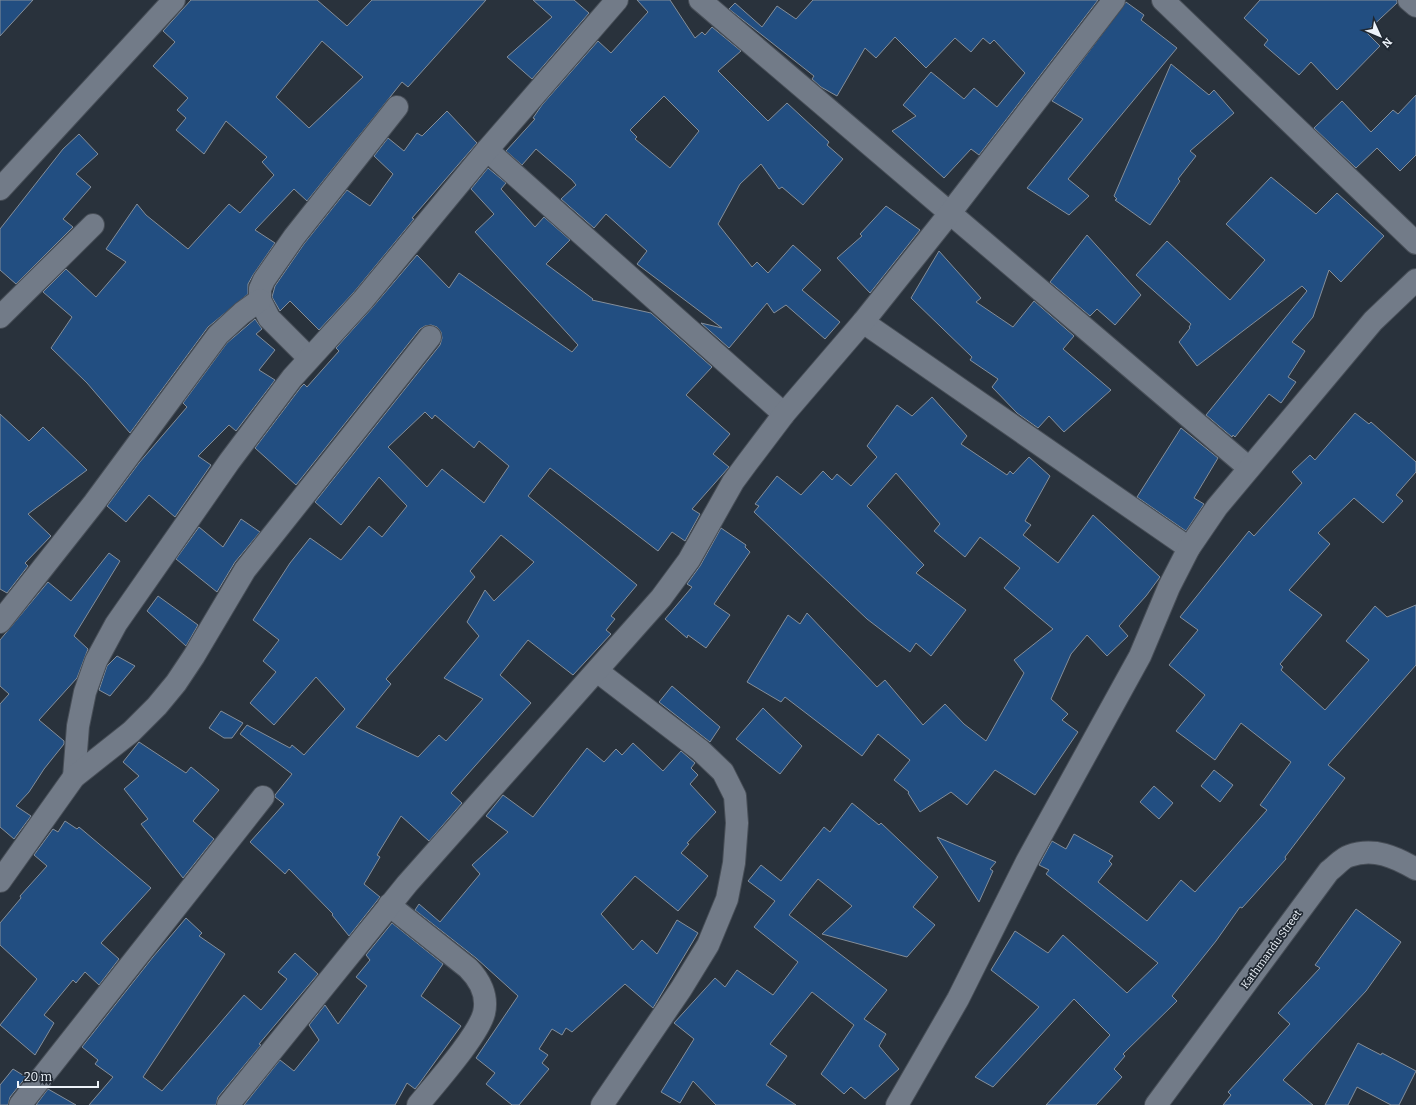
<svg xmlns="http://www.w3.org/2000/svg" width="1416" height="1105" font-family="Bitter,serif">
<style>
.building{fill:#224e81;stroke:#848e9a;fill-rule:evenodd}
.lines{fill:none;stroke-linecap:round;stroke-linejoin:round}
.minor-casing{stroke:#474e57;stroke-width:24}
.minor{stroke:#727b88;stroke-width:22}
.labels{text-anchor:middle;stroke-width:3.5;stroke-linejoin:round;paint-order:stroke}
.street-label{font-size:11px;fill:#edf3fa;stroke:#202832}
</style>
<rect width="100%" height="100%" fill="#29323c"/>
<!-- building -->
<g class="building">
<path d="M 0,0 L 33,0 L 0,36 Z"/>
<path d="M 191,0 L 317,0 L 347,26 L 372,0 L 486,0 L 408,87 L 402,82 L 307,201 L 294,189 L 255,230 L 275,243 L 253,275 L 248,284 L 248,294 L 208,327 L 130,433 L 87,383 L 51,348 L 72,317 L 43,292 L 66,269 L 96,297 L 126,262 L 106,249 L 137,204 L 146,215 L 188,249 L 229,204 L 240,213 L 274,175 L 262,162 L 267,157 L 226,121 L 204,154 L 176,130 L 186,118 L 177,110 L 188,98 L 153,66 L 175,42 L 163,31 ZM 322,41 L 363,77 L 309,128 L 276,97 Z"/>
<path d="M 533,0 L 574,0 L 589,13 L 532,79 L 507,57 L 552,17 Z"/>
<path d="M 637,0 L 670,0 L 695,38 L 702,32 L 705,35 L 712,27 L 741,51 L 718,71 L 768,121 L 787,103 L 829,142 L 827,145 L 843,159 L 803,205 L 782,187 L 779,189 L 761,164 L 740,184 L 718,224 L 752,267 L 757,262 L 768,273 L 793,245 L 821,270 L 802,290 L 840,322 L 825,339 L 786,305 L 774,313 L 767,303 L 729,348 L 701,323 L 722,328 L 637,264 L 647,251 L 606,214 L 594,228 L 561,199 L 576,185 L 572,180 L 536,149 L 522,165 L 506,151 L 535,119 L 533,118 L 542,105 L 598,41 L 611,53 L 648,12 ZM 664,96 L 699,131 L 670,168 L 635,139 L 637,137 L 630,130 Z"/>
<path d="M 813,0 L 1098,0 L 979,155 L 971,149 L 944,178 L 892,131 L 916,116 L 903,105 L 931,72 L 964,99 L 974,88 L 997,107 L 1025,73 L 994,40 L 990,44 L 983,38 L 971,52 L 955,38 L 926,68 L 895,37 L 876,58 L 865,48 L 837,96 L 821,87 L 812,79 L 814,76 L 729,9 L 735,3 L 762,27 L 777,6 L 796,19 Z"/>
<path d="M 1260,0 L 1397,0 L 1397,3 L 1366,32 L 1380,46 L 1337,90 L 1311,62 L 1299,75 L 1264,45 L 1268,40 L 1244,18 Z"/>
<path d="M 1126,2 L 1144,15 L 1141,20 L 1177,48 L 1068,179 L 1089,196 L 1069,215 L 1027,188 L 1083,119 L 1052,101 Z"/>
<path d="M 1171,64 L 1209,95 L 1214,90 L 1234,113 L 1190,151 L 1196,156 L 1178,179 L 1180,181 L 1150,225 L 1115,200 L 1117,199 L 1114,196 Z"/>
<path d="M 1416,95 L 1416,155 L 1400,171 L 1377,148 L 1356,168 L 1314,128 L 1342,101 L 1371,132 L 1393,110 L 1398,114 Z"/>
<path d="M 447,111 L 477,143 L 412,218 L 414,219 L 354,292 L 319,330 L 290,301 L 280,311 L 272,297 L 275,286 L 304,244 L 347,190 L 370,206 L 393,174 L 374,156 L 388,138 L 404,151 L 417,133 L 422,136 Z"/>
<path d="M 79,134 L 98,154 L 76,174 L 91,187 L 63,219 L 73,227 L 16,284 L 0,270 L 0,229 L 63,149 Z"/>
<path d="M 488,168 L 506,183 L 501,189 L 535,227 L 544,217 L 570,240 L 546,264 L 593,299 L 592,300 L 651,313 L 712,367 L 686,395 L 730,434 L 713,454 L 729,467 L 692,509 L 700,514 L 685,541 L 672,532 L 658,551 L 550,468 L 528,496 L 637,585 L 611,616 L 615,619 L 606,630 L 611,634 L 573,675 L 528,640 L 500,675 L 531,703 L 451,793 L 462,803 L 429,841 L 401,816 L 377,855 L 380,857 L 364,884 L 380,897 L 349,936 L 332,915 L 333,914 L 289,869 L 285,874 L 250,842 L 284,804 L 275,797 L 275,795 L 292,774 L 240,734 L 247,725 L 290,748 L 292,745 L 304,755 L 345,709 L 316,677 L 274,725 L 250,703 L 276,672 L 263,661 L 279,640 L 253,620 L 290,563 L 310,538 L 341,560 L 369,526 L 382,537 L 407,506 L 379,477 L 341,525 L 315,502 L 440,345 L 442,338 L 441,332 L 437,327 L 431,325 L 425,326 L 420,329 L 296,485 L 255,448 L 301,387 L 304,384 L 307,387 L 339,351 L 336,348 L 372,308 L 417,255 L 449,288 L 459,273 L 572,352 L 578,345 L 475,232 L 494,214 L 471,189 ZM 425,412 L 432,419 L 435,415 L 474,448 L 479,441 L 509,466 L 484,503 L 442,469 L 427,487 L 388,447 ZM 501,535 L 534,562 L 494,601 L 485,590 L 467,622 L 479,636 L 444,678 L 483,699 L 446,741 L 439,735 L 418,757 L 356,727 L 391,684 L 386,679 L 475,577 L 470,571 Z"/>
<path d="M 1271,177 L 1316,214 L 1337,193 L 1384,236 L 1341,282 L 1329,270 L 1313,317 L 1292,342 L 1305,351 L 1288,377 L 1296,382 L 1281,403 L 1269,394 L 1235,437 L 1233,435 L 1232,437 L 1206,415 L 1307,291 L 1302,286 L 1197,366 L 1179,342 L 1190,328 L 1189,327 L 1191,324 L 1136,275 L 1167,241 L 1230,300 L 1265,260 L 1226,224 Z"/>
<path d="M 886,206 L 920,230 L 870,293 L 837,258 L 862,236 L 860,234 Z"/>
<path d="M 1087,235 L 1141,295 L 1115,325 L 1097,309 L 1090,316 L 1050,282 Z"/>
<path d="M 939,251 L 981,298 L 976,302 L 1013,327 L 1034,301 L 1074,336 L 1063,349 L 1111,390 L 1064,432 L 1049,416 L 1038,428 L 1017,413 L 992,387 L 998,379 L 970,360 L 972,357 L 911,298 Z"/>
<path d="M 255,319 L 262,329 L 256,334 L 275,350 L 259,370 L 275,380 L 236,431 L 229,425 L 198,456 L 211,465 L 175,517 L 149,495 L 126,522 L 107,506 L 139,463 L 187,407 L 183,403 L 227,343 Z"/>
<path d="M 932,397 L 967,436 L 961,444 L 1007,475 L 1010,471 L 1013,474 L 1029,457 L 1050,476 L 1025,521 L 1031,525 L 1023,535 L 1058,563 L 1093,515 L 1160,577 L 1146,596 L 1119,626 L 1128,636 L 1107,656 L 1087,635 L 1071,654 L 1051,699 L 1068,714 L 1062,720 L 1078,732 L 1035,795 L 995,770 L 967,805 L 951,792 L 920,812 L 908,793 L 909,792 L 894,780 L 910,760 L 878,734 L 862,756 L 785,697 L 781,702 L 747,682 L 788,615 L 800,624 L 807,613 L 877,687 L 885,680 L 923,725 L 945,704 L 964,724 L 986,741 L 1024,673 L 1014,660 L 1053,629 L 1004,588 L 1020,568 L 980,537 L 965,557 L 934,531 L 940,524 L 896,473 L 867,506 L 924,565 L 916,573 L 966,610 L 931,656 L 916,643 L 910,652 L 867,619 L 754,512 L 759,506 L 755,504 L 777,476 L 801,495 L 823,471 L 832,480 L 837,474 L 851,486 L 877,457 L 867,446 L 897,405 L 912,416 Z"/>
<path d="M 1355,413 L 1369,424 L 1371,422 L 1416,462 L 1416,472 L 1396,495 L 1403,501 L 1383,523 L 1354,498 L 1318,533 L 1330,544 L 1289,590 L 1322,615 L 1280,664 L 1283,667 L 1281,670 L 1325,710 L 1369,660 L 1346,641 L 1375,606 L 1387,617 L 1416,605 L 1416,665 L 1328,765 L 1345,778 L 1285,857 L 1286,859 L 1242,908 L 1240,907 L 1216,941 L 1172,996 L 1177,1001 L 1123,1054 L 1125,1056 L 1114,1069 L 1122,1077 L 1096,1105 L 1046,1105 L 1110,1035 L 1074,999 L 993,1087 L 975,1077 L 1039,1007 L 991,970 L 1015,931 L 1048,953 L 1063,935 L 1127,993 L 1158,963 L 1046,874 L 1049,870 L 1039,865 L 1052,841 L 1066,849 L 1074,834 L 1113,856 L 1109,861 L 1112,864 L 1098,882 L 1147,921 L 1181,880 L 1195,892 L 1267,810 L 1260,805 L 1291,762 L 1241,723 L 1215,760 L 1176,731 L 1205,695 L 1169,665 L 1198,630 L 1180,617 L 1249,531 L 1254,536 L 1302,483 L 1292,472 L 1310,455 L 1315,460 Z"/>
<path d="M 0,414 L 29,441 L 43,427 L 87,470 L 28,514 L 51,536 L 25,563 L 28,566 L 7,593 L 0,589 Z"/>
<path d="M 1181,428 L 1218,458 L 1194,498 L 1204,504 L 1186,531 L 1137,497 Z"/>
<path d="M 241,519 L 260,532 L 235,562 L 217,592 L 176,559 L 199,527 L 223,547 Z"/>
<path d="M 721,528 L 746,545 L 745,547 L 750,552 L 714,604 L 730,615 L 706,648 L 688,635 L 687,638 L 665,619 L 692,587 L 687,584 L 700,566 Z"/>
<path d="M 109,553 L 120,561 L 74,636 L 88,649 L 77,678 L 39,720 L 64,741 L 64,744 L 44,769 L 29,792 L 16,806 L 31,816 L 14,839 L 0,827 L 0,704 L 9,694 L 0,686 L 0,640 L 48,582 L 71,601 Z"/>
<path d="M 158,596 L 198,625 L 186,646 L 147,611 Z"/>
<path d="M 117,656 L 135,666 L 110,696 L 99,690 L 107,666 Z"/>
<path d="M 672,686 L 720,727 L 710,742 L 659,702 Z"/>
<path d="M 763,708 L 802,746 L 780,774 L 736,739 Z"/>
<path d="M 221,711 L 243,723 L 232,738 L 224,738 L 209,728 Z"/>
<path d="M 139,742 L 186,773 L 191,767 L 219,790 L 193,821 L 214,839 L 183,878 L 141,824 L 148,819 L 124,789 L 139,776 L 123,762 Z"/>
<path d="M 633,743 L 663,771 L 681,751 L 695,763 L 691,768 L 698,775 L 690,784 L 716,812 L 687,843 L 689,844 L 681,853 L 708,876 L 678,911 L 635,876 L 601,914 L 633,950 L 642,940 L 657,954 L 677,920 L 698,933 L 653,1008 L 625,984 L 572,1032 L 566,1028 L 562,1035 L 552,1029 L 539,1049 L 548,1055 L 542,1063 L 549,1069 L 519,1105 L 512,1105 L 486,1084 L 495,1073 L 476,1058 L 518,996 L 476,958 L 415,910 L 419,904 L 440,922 L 480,874 L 472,865 L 508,832 L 486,816 L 503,795 L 533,817 L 587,748 L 604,762 L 616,749 L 622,755 Z"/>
<path d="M 1214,770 L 1233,785 L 1220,802 L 1201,786 Z"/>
<path d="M 1154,786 L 1173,803 L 1159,819 L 1140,802 Z"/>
<path d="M 852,803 L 879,825 L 881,823 L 938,877 L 913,907 L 935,925 L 907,957 L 822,934 L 852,906 L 818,879 L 789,915 L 887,990 L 864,1019 L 886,1034 L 879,1046 L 899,1069 L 865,1099 L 851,1087 L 844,1094 L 821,1074 L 854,1025 L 812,992 L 770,1044 L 787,1056 L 766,1085 L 796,1105 L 716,1105 L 693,1081 L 680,1103 L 661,1092 L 694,1039 L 674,1023 L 715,978 L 725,987 L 737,970 L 773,995 L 798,962 L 754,927 L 775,901 L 748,881 L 761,865 L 781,881 L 824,827 L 830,832 Z"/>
<path d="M 65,821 L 77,829 L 79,827 L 151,888 L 101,943 L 119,959 L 99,985 L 85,972 L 76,983 L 73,980 L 44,1015 L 54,1023 L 35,1055 L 0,1025 L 37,979 L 0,945 L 0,923 L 21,898 L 20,896 L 47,866 L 34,855 L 53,829 L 58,832 Z"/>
<path d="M 937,837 L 996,862 L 990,869 L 993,871 L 979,902 Z"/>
<path d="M 1356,909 L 1401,942 L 1366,991 L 1283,1080 L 1313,1105 L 1223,1105 L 1231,1095 L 1228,1092 L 1290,1024 L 1278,1013 L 1320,968 L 1315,965 Z"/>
<path d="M 186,918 L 202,933 L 199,936 L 225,954 L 143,1077 L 162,1091 L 244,995 L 261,1010 L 287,979 L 278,972 L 295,953 L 318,974 L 259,1044 L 261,1045 L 218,1097 L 216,1105 L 89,1105 L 113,1077 L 95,1064 L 98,1060 L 82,1047 L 153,957 Z"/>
<path d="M 392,923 L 443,964 L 421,996 L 461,1026 L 419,1084 L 415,1089 L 407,1083 L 395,1105 L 244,1105 L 280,1060 L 294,1071 L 319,1040 L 309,1025 L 325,1005 L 338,1024 L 367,986 L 356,977 L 370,960 L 366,955 Z"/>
<path d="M 1358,1043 L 1381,1055 L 1382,1053 L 1416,1071 L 1399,1105 L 1391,1105 L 1357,1087 L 1348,1105 L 1325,1105 Z"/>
<path d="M 13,1069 L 26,1077 L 10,1097 L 8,1105 L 0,1105 L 0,1085 Z"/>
<path d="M 48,1089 L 76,1105 L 36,1105 Z"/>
</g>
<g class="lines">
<!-- minor casing -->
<g class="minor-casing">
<g id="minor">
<path d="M 700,0 L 1249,468"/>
<path d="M 1163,0 L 1416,243"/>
<path d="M 1409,0 L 1416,6"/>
<path d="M 487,150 L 784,414"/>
<path d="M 0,189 L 174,0"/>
<path d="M 0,317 L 93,225"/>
<path d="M 863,322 L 1189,548"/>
<path d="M 309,358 L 269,318 L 260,300 L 260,289 L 264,280 L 294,237 L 397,107"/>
<path d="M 0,622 L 94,503 L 218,335 L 242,313 L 260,300"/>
<path d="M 597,671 L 700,750 L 723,772 L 735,796 L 737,823 L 734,863 L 727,899 L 708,945 L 681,989 L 602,1105"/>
<path d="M 74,777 L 78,726 L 85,692 L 96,661 L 116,624 L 229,462 L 292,378 L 363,300 L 487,150 L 617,0"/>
<path d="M 0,881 L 74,777 L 131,732 L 157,706 L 176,683 L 194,656 L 245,570 L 430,337"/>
<path d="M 389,905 L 468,968 C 480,980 488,996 484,1013 C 478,1036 435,1084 418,1105"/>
<path d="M 20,1105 L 263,797"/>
<path d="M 228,1105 L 407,884 L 661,598 L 689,560 L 733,482 L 747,463 L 784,414 L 863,322 L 950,213 L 1114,0"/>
<path d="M 897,1105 L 958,999 L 1027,861 L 1140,656 L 1169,587 L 1189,548 L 1217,507 L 1373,321 L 1416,280"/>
<path d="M 1156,1105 L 1329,871 C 1335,867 1342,858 1349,856 C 1374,847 1395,857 1416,869"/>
</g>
</g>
<!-- minor -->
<use href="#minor" class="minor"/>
</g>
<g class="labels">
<!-- street labels -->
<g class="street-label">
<text transform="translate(1271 949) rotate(-54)" y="4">Kathmandu Street</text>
</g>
</g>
<!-- north arrow -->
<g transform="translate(1380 36) rotate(134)" stroke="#202832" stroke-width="3" paint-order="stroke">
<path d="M0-3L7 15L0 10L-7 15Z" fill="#edf3fa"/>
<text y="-6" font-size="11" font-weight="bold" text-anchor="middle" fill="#edf3fa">N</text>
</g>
<!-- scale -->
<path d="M18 1081v6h80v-6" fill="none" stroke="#edf3fa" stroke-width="2"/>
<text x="24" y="1081" font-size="12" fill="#edf3fa" stroke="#202832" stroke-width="3" paint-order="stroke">20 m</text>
</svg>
